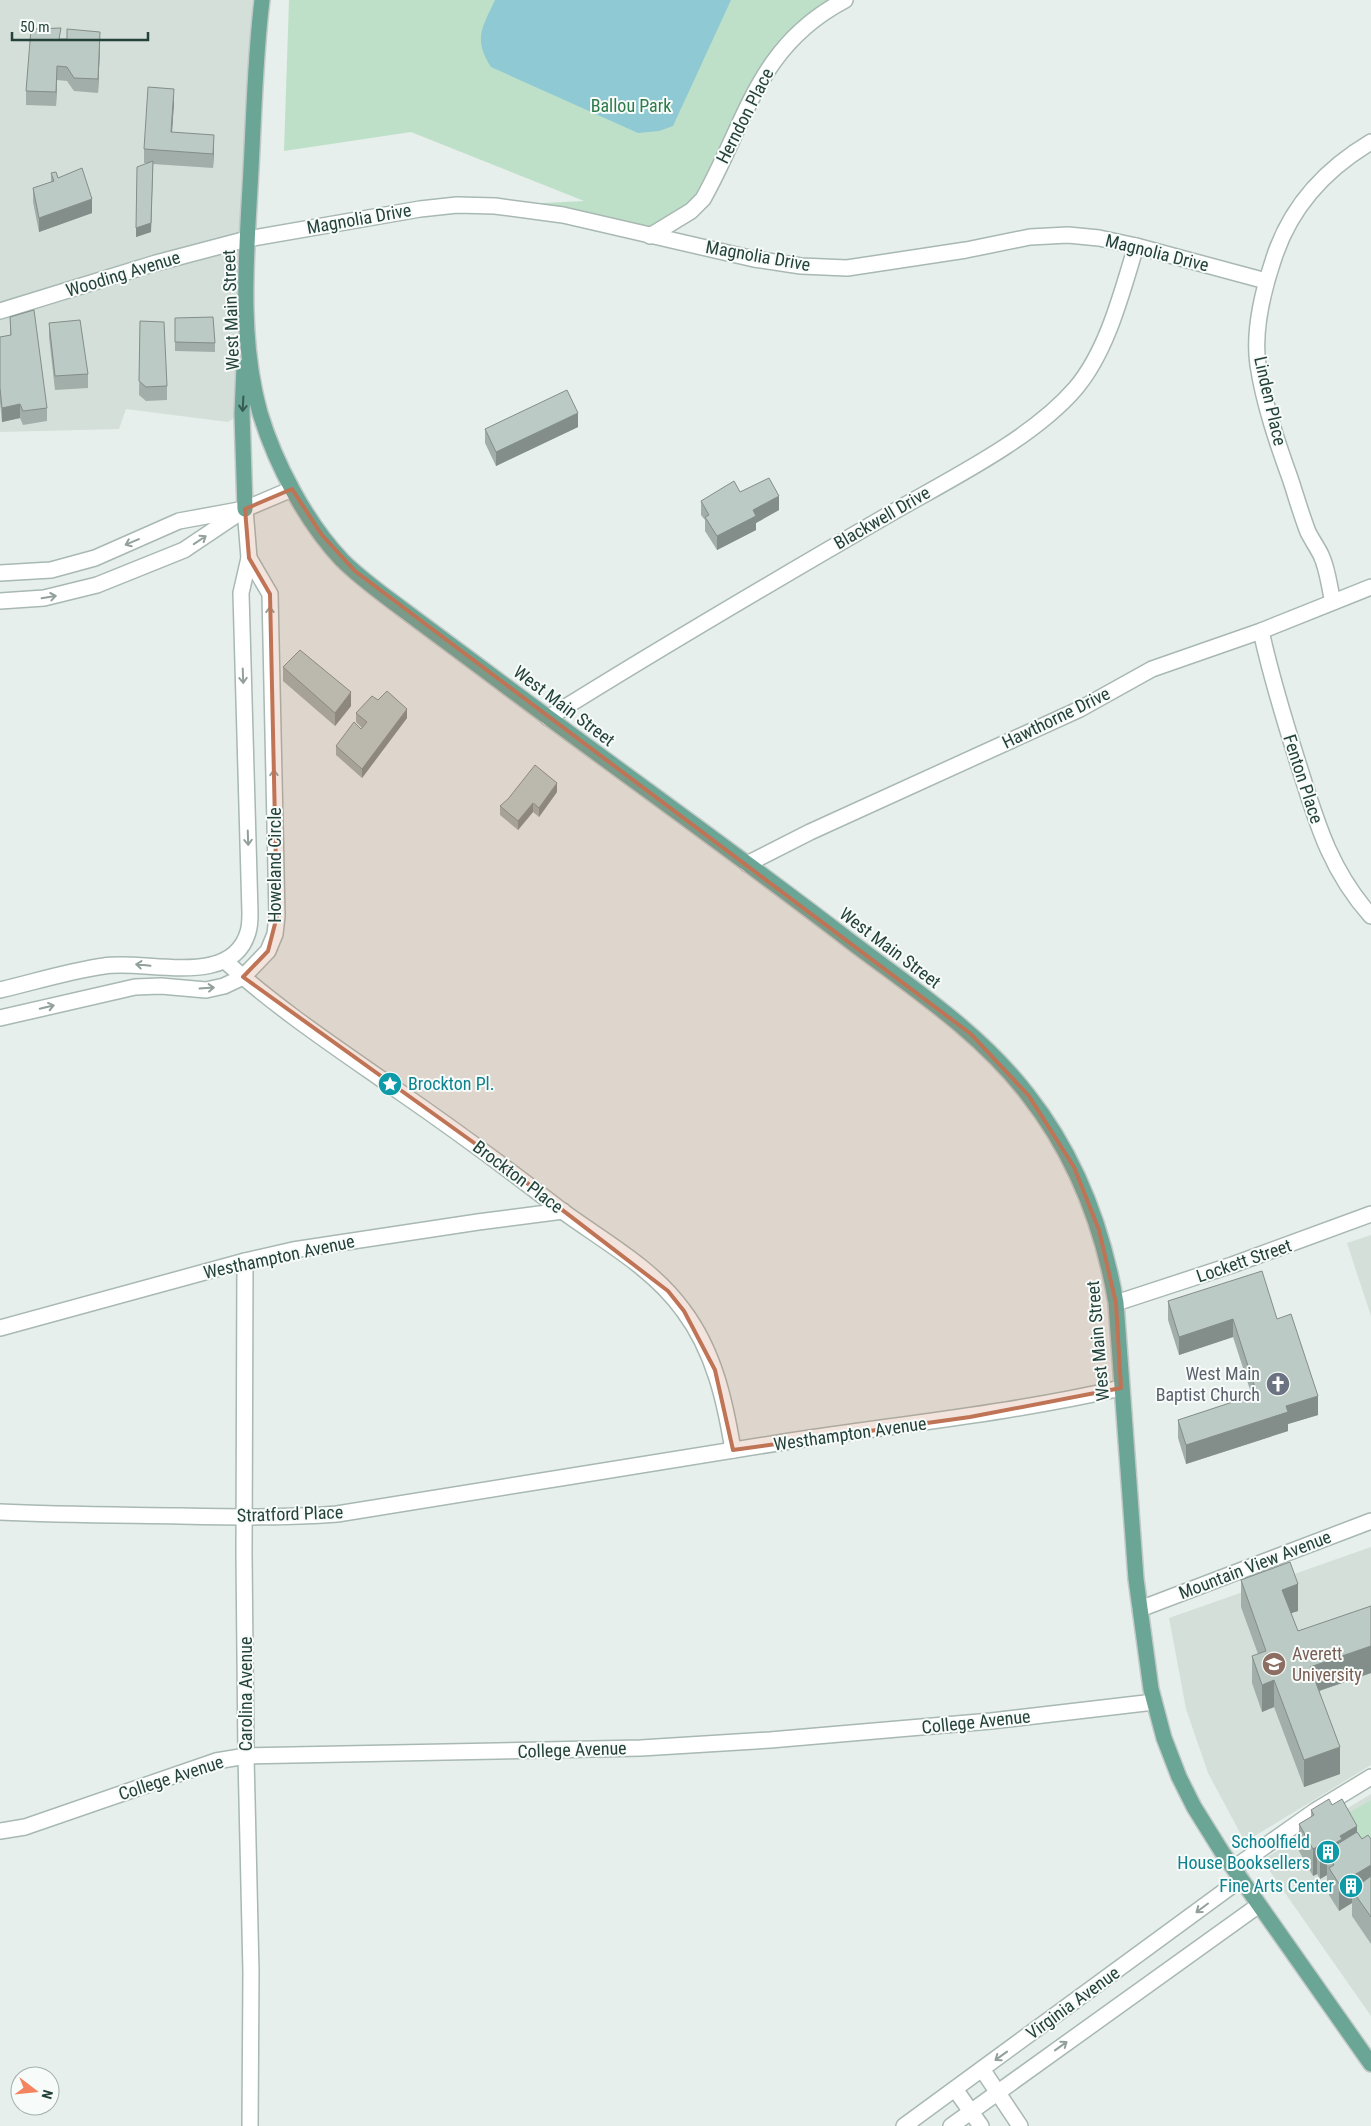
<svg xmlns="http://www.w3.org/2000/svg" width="1371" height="2126" font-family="'Roboto Condensed',sans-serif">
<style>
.built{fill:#d4dfda}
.green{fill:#bfe0c8}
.water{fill:#8ec9d4}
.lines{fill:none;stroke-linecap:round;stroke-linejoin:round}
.minor-casing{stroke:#a8b8b2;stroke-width:18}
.major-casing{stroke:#c2cac8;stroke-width:18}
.minor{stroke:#fff;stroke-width:15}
.major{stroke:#6aa596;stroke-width:15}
.wall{fill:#a1aea9}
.shaded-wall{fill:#838d89}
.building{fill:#bbcac4;stroke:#838d89}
.oneway{stroke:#365b51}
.oneway2{stroke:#92a09c}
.marked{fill:#c07456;fill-opacity:0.2;stroke:#c07456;stroke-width:4;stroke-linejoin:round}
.labels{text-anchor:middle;stroke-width:4;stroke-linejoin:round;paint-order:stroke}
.park-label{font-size:18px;fill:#2d7a4b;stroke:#f7fbf9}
.street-label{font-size:18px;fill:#24423a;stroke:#f7fbf9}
.culture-label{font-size:18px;fill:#0d838f;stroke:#f7fbf9;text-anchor:end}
.worship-label{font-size:18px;fill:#5b616d;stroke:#f7fbf9;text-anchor:end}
.education-label{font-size:18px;fill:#785e54;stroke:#f7fbf9;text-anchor:start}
</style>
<rect width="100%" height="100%" fill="#e6efeb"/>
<!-- built -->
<g class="built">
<path d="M 0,0 L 270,0 L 247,239 L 242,413 L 228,422 L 126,409 L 119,429 L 0,432 Z"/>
<path d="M 1371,1235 L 1371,1316 L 1347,1243 Z"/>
<path d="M 1371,1547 L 1371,1765 L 1245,1842 L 1208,1773 L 1186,1709 L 1169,1618 Z"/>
<path d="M 1371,1794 L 1371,2016 L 1262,1860 Z"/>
</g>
<!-- green -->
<g class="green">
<path d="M 289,0 L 846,0 L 778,54 L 691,211 L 650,236 L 563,215 L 420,209 L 584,201 L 411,132 L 284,151 Z"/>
<path d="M 1371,1800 L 1371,1855 L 1345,1815 Z"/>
</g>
<!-- water -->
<path class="water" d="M 495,0 L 731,0 L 673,126 L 659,131 L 638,133 L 491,67 C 473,39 482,28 495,0 Z"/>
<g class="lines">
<!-- minor casing -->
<g class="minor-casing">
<g id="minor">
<path d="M 650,236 L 691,211 L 703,199 C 747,121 757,46 845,0"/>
<path d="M 0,311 L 156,263 L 247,239 L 420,209 L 457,205 L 495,206 L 563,215 L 754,259 L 801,266 L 847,268 L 966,250 L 1030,237 L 1068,235 L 1099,238 L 1136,246 L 1266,281"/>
<path d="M 0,573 L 51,570 L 95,558 L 179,521 L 239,510"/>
<path d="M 0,601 L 44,598 L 97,585 L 184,550 L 245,509"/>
<path d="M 1333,602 C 1329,586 1328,570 1321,555 C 1317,547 1312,540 1308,532 C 1301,514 1296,496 1290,478 C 1277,442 1264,404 1258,365 C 1253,331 1262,294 1273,261 C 1289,209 1324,170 1371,142"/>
<path d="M 1261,631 C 1271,676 1284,719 1298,763 C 1316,820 1329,869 1371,916"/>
<path d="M 548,718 C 658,649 769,584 881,519 C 942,483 1029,442 1075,389 C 1107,352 1122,292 1136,246"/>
<path d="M 747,864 L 810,832 L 1080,709 L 1152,669 L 1261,631 L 1371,587"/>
<path d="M 225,961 C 279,1010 340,1050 400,1092 C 455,1130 508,1169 561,1210 C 603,1241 652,1267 683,1310 C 714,1351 725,1401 733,1450"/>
<path d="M 0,990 C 34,982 69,971 104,966 C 146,959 232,989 248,932 C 250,926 250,919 250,913 L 241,593 L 249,558 L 245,509 L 292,489"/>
<path d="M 0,1018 L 135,987 L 161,986 L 206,990 L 224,986 L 243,977 L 268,951 L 275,934 L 277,916 L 270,594 L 249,558"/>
<path d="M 245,1261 L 244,1554 L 246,1756 L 251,1972 L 250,2126"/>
<path d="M 1116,1303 L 1232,1265 L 1371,1214"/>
<path d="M 0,1328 L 245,1261 L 293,1250 L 478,1222 L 563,1211"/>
<path d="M 0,1512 C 60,1515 120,1515 180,1516 C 232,1517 285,1518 337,1514 C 488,1490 639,1465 790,1441 C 901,1424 1012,1413 1121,1388"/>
<path d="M 1140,1609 L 1371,1521"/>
<path d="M 0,1831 L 25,1827 L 216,1761 L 246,1756 L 641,1748 L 770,1740 L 991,1721 L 1154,1702"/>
<path d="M 1234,1868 L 1315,1811 L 1371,1777"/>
<path d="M 982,2069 L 1020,2126"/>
<path d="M 955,2089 L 981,2126"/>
<path d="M 904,2126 L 1241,1879"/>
<path d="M 951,2126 L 1259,1905"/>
</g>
</g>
<!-- major casing -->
<g class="major-casing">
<g id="major">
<path d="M 262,0 C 255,56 254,113 251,169 C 247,249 238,335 260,413 C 275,463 306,522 342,560 C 360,578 381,593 401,608 C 428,628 455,648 483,669 C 604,760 729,848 850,941 C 912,988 980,1032 1028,1095 C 1076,1156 1103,1228 1116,1303 L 1136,1579 L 1151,1689 L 1164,1738 L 1179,1777 L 1194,1807 L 1222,1852 L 1371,2064"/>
<path d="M 244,367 L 242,413 L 245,509"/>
</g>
</g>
<!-- minor -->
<use href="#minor" class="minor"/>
<!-- major -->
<use href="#major" class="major"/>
</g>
<!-- wall -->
<g class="wall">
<path d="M 61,39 L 100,46 L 98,93 L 74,91 L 67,81 L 57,80 L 56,106 L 26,105 L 26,91 Z"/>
<path d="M 174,103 L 172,132 L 214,149 L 213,168 L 153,164 L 151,232 L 136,237 L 146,163 L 144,163 L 144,149 Z"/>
<path d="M 51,173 L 58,178 L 92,213 L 39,232 L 33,202 L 33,188 L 51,182 Z"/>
<path d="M 10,317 L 47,408 L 47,421 L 23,425 L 20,418 L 2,422 L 0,402 L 0,337 L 10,335 Z"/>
<path d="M 175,318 L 215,343 L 215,352 L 175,351 Z"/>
<path d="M 140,321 L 167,386 L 167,400 L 146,401 L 139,395 Z"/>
<path d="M 49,323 L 88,374 L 88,388 L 55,390 L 49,337 Z"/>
<path d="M 578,427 L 496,466 L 485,443 L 485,429 Z"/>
<path d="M 740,492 L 779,510 L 756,523 L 756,530 L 717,550 L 705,531 L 705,520 L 701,515 L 701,501 Z"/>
<path d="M 283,667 L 351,706 L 335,726 L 283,681 Z"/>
<path d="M 356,713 L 407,718 L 362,778 L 336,755 L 336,746 L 362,728 L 356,722 Z"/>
<path d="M 557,792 L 539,817 L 533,812 L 518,830 L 500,815 L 500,806 Z"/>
<path d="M 1168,1301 L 1277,1319 L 1318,1415 L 1288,1424 L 1288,1431 L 1186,1464 L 1178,1438 L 1178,1420 L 1252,1396 L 1233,1337 L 1179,1355 L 1168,1320 Z"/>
<path d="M 1241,1580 L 1298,1611 L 1291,1613 L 1298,1631 L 1371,1606 L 1371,1673 L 1319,1691 L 1340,1774 L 1304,1787 L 1274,1707 L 1262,1712 L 1252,1683 L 1252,1656 L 1258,1654 L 1241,1607 Z"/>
<path d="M 1332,1805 L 1357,1832 L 1362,1839 L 1371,1839 L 1371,1944 L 1352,1916 L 1352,1903 L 1339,1911 L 1329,1895 L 1329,1884 L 1327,1881 L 1327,1875 L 1320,1879 L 1317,1874 L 1313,1876 L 1299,1851 L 1299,1824 L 1311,1817 L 1311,1810 Z"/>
</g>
<!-- shaded-wall -->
<g class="shaded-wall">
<path d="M 100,32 L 100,46 L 98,93 L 98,79 Z"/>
<path d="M 57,66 L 57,80 L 56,106 L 56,92 Z"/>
<path d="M 174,89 L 174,103 L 171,146 L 171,132 Z"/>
<path d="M 214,135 L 214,149 L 213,168 L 213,154 Z"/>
<path d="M 153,161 L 151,232 L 136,237 L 136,228 Z"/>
<path d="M 92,199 L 92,213 L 39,232 L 39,218 Z"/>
<path d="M 20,404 L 20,418 L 2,422 L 2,408 Z"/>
<path d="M 578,413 L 578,427 L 496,466 L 496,452 Z"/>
<path d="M 779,496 L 779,510 L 756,523 L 756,530 L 717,550 L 717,536 L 753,510 Z"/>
<path d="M 351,692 L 351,706 L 335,726 L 335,713 Z"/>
<path d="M 407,709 L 407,718 L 362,778 L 362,769 Z"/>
<path d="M 557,783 L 557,792 L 539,817 L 539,808 Z"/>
<path d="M 533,803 L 533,812 L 518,830 L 518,821 Z"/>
<path d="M 1233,1319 L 1233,1337 L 1179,1355 L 1179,1337 Z"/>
<path d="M 1318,1396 L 1318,1415 L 1288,1424 L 1288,1431 L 1186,1464 L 1186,1445 L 1286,1406 Z"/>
<path d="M 1298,1584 L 1298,1611 L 1282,1616 L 1282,1590 Z"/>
<path d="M 1371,1646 L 1371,1673 L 1310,1694 L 1310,1667 Z"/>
<path d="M 1274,1680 L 1274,1707 L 1262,1712 L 1262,1685 Z"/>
<path d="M 1340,1747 L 1340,1774 L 1304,1787 L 1304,1760 Z"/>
<path d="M 1357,1826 L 1357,1853 L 1337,1848 L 1336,1845 L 1336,1870 L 1327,1854 L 1327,1875 L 1320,1879 L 1320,1852 L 1340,1836 Z"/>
<path d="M 1317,1847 L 1317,1874 L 1313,1876 L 1313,1849 Z"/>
<path d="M 1371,1865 L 1371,1892 L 1352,1890 L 1352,1903 L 1339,1911 L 1339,1884 Z"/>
</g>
<!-- building -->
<g class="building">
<path d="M 61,28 L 59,39 L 67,39 L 67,29 L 100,32 L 98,79 L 74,78 L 67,67 L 57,66 L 56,92 L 26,91 L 31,29 Z"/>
<path d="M 148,87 L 174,89 L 171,132 L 214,135 L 213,154 L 144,149 Z"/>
<path d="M 153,161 L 151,223 L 136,228 L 137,167 Z"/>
<path d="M 82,168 L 92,199 L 39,218 L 33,188 L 54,181 L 51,173 L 56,172 L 58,178 Z"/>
<path d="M 34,310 L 47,408 L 23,411 L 20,404 L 2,408 L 0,388 L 0,337 L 11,335 L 10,317 Z"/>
<path d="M 213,317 L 215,343 L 175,342 L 175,318 Z"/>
<path d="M 80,320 L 88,374 L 55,376 L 49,323 Z"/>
<path d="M 140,321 L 164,322 L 167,386 L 146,387 L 139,381 Z"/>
<path d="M 567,390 L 578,413 L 496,452 L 485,429 Z"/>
<path d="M 769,478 L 779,496 L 753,510 L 756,516 L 717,536 L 705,517 L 709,515 L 701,501 L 734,481 L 740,492 Z"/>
<path d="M 300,650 L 351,692 L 335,713 L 283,667 Z"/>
<path d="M 387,691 L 407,709 L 362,769 L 336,746 L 354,722 L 361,729 L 367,722 L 356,713 L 372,696 L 378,700 Z"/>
<path d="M 535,765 L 557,783 L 539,808 L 533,803 L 518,821 L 500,806 L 508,799 Z"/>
<path d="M 1262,1271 L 1277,1319 L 1291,1314 L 1318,1396 L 1286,1406 L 1288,1412 L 1186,1445 L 1178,1420 L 1257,1394 L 1233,1319 L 1179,1337 L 1168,1301 Z"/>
<path d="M 1290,1562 L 1298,1584 L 1282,1590 L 1298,1631 L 1371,1606 L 1371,1646 L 1310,1667 L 1340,1747 L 1304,1760 L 1274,1680 L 1262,1685 L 1252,1656 L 1266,1651 L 1241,1580 Z"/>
<path d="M 1329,1799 L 1332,1805 L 1342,1799 L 1357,1826 L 1340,1836 L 1342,1839 L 1320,1852 L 1317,1847 L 1313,1849 L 1299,1824 L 1314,1815 L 1311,1810 Z"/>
<path d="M 1357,1832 L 1362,1839 L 1368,1835 L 1371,1839 L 1371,1865 L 1339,1884 L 1329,1868 L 1334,1865 L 1327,1854 L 1337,1848 L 1336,1845 Z"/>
<path d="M 1371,1876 L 1371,1917 L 1352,1890 Z"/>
</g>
<!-- one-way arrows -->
<defs><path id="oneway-shaft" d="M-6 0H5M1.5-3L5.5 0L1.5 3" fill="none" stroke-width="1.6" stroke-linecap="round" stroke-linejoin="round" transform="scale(1.25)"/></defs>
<use class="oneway" href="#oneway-shaft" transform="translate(243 404) rotate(93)"/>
<g class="oneway2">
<use href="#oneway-shaft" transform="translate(200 540) rotate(-34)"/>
<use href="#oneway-shaft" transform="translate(132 542) rotate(157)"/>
<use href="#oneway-shaft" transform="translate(49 597) rotate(-9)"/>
<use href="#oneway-shaft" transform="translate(270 614) rotate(-91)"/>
<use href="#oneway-shaft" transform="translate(243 676) rotate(88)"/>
<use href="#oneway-shaft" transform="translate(274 777) rotate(-91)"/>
<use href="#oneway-shaft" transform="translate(248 838) rotate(88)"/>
<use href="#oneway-shaft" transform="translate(143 965) rotate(-174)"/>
<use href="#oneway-shaft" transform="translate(207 988) rotate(-4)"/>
<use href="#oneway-shaft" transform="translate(47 1007) rotate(-13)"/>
<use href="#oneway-shaft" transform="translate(1202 1908) rotate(143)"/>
<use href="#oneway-shaft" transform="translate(1061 2046) rotate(-36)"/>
<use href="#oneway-shaft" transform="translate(1001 2056) rotate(144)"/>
</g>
<!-- marked area -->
<path class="marked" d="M 292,489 L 322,535 L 355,571 L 971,1034 L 1029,1096 L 1074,1167 L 1099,1230 L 1116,1303 L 1121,1388 L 970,1417 L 733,1450 L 715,1370 L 684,1311 L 668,1291 L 484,1150 L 243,977 L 268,951 L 277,916 L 270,594 L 249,558 L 245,509 Z"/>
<!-- icons -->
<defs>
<g id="sight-disc" transform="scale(1.25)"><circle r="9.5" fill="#0f9aa8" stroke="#f7fbf9"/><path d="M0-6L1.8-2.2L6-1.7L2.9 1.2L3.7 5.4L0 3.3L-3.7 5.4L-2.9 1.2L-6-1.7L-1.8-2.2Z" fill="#fff"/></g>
<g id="church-disc" transform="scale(1.25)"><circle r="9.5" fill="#6b7280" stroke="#f7fbf9"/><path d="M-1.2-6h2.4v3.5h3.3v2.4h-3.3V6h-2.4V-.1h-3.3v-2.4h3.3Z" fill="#fff"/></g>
<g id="university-disc" transform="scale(1.25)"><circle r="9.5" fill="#8d6e63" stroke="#f7fbf9"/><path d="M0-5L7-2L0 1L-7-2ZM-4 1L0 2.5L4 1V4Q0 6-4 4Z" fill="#fff"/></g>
<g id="building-disc" transform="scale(1.25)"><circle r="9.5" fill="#0f9aa8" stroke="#f7fbf9"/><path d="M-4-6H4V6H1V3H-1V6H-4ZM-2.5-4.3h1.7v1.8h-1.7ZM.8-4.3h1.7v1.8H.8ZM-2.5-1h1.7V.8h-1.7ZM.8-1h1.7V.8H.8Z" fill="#fff"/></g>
</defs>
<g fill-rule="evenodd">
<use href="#sight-disc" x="390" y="1084"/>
<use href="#church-disc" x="1278" y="1384"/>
<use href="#university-disc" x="1274" y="1664"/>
<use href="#building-disc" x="1328" y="1852"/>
<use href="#building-disc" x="1351" y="1886"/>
</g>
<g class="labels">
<!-- park labels -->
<g class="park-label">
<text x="631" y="112">Ballou Park</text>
</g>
<!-- street labels -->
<g class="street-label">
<text transform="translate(745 116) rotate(-63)" y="6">Herndon Place</text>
<text transform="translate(359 219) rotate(-10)" y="6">Magnolia Drive</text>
<text transform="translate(1157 253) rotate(14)" y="6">Magnolia Drive</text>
<text transform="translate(758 256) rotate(10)" y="6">Magnolia Drive</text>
<text transform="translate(123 274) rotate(-17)" y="6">Wooding Avenue</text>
<text transform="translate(231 310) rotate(-92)" y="6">West Main Street</text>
<text transform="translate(1270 401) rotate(77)" y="6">Linden Place</text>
<text transform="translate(882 518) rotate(-30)" y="6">Blackwell Drive</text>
<text transform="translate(564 706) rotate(37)" y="6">West Main Street</text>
<text transform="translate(1056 718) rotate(-26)" y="6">Hawthorne Drive</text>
<text transform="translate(1303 779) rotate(72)" y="6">Fenton Place</text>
<text transform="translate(275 865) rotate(-90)" y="6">Howeland Circle</text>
<text transform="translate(890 948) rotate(37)" y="6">West Main Street</text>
<text transform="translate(518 1177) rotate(37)" y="6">Brockton Place</text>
<text transform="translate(279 1257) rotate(-12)" y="6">Westhampton Avenue</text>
<text transform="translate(1244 1261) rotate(-19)" y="6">Lockett Street</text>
<text transform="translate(1098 1341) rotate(-95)" y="6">West Main Street</text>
<text transform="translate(850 1434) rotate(-8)" y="6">Westhampton Avenue</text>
<text transform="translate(290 1514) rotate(-2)" y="6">Stratford Place</text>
<text transform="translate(1255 1565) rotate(-21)" y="6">Mountain View Avenue</text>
<text transform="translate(246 1694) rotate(-90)" y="6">Carolina Avenue</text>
<text transform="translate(976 1722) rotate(-6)" y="6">College Avenue</text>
<text transform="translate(572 1750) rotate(-2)" y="6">College Avenue</text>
<text transform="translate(171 1778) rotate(-18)" y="6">College Avenue</text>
<text transform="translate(1073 2003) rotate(-36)" y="6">Virginia Avenue</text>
</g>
<!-- culture labels -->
<g class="culture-label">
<text x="408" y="1090" text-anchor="start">Brockton Pl.</text>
<text x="1310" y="1848">Schoolfield<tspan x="1310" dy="21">House Booksellers</tspan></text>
<text x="1334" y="1892">Fine Arts Center</text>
</g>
<!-- worship labels -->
<g class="worship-label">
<text x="1260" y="1380">West Main<tspan x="1260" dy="21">Baptist Church</tspan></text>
</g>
<!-- education labels -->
<g class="education-label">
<text x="1292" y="1660">Averett<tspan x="1292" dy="21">University</tspan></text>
</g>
</g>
<!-- north arrow -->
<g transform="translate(35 2091) rotate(106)"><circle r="24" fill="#f7fbf9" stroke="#a3b1ad"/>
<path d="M0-4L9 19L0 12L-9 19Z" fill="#f4845f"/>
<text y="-8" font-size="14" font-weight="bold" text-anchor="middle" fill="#24423a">N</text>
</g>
<!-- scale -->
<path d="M12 32v8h136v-8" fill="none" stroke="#24423a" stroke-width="2.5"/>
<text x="20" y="32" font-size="15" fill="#24423a" stroke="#f7fbf9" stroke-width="4" paint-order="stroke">50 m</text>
</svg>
